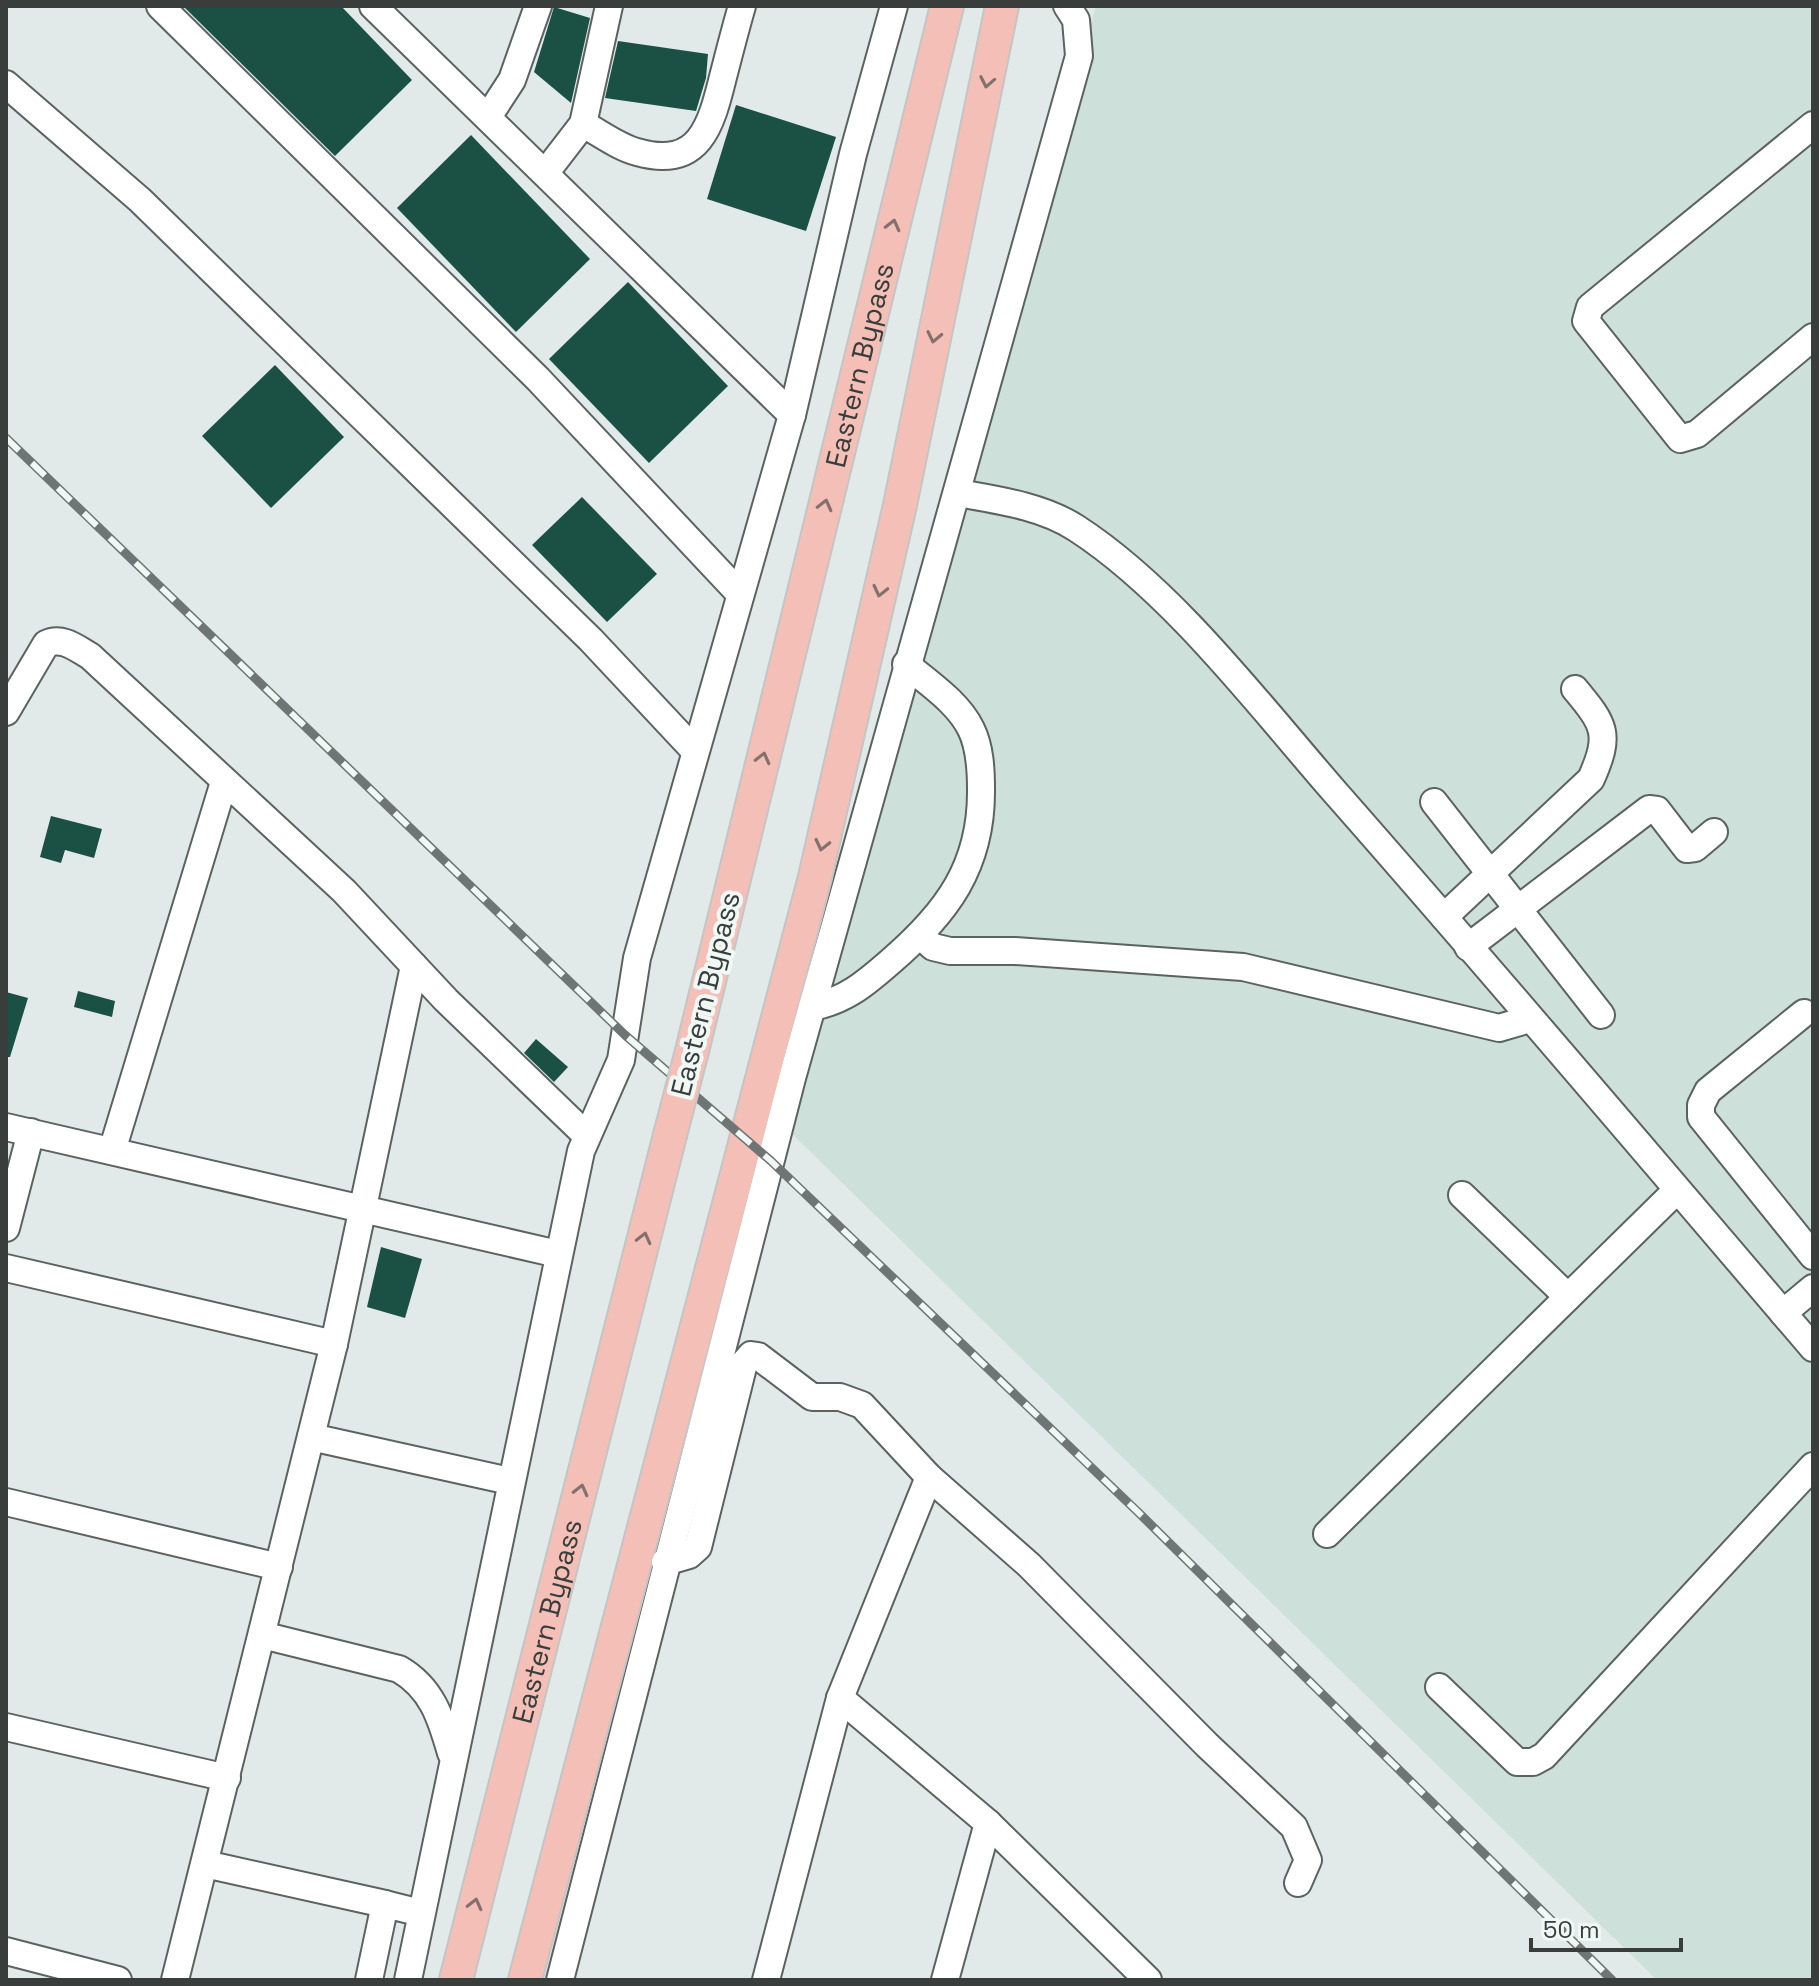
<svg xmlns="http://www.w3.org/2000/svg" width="1819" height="1986" font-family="'Space Grotesk',sans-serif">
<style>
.built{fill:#cee0da}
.building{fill:#1b5145}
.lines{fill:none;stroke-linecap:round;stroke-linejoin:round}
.minor-casing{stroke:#5b6361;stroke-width:30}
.major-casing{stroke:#c4c5c4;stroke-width:36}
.minor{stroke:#fff;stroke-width:26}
.major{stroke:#f4bfb6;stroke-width:32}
.rail-casing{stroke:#6f7574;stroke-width:9}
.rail{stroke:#eff8f5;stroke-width:6;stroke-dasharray:18;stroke-linecap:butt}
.major-bridge-casing{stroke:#c4c5c4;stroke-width:36;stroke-linecap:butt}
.major-bridge{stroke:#f4bfb6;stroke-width:32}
.oneway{stroke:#84716d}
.labels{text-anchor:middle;stroke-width:8;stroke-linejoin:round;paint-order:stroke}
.street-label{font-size:28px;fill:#393d3c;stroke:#eff8f5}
</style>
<rect width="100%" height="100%" fill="#e1eae8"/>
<!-- built -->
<path class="built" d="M 1096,6 L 1813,6 L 1813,1980 L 1657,1980 L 782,1124 Z"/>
<!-- building -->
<g class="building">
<path d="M 183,6 L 341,6 L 412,80 L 335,156 Z"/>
<path d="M 554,7 L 590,18 L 571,103 L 534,72 Z"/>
<path d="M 618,41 L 708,54 L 706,78 L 696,111 L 605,98 Z"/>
<path d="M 736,105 L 836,137 L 806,231 L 707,199 Z"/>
<path d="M 471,135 L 590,259 L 516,332 L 397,208 Z"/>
<path d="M 628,282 L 728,386 L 649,463 L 549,359 Z"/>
<path d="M 275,365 L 344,437 L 271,508 L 202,436 Z"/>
<path d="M 582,497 L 657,574 L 607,622 L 532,545 Z"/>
<path d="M 51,816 L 102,829 L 94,858 L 65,850 L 61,863 L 40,857 Z"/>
<path d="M 78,991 L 115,1001 L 112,1017 L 74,1007 Z"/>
<path d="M 6,992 L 28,998 L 10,1057 L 6,1057 Z"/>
<path d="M 536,1039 L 568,1067 L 554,1082 L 524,1053 Z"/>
<path d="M 381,1247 L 422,1259 L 405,1318 L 367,1307 Z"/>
</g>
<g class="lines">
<!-- minor casing -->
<g class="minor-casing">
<g id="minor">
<path d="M 160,6 L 538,379 L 740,594"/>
<path d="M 373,6 L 792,415"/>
<path d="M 6,84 L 140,200 L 591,640 L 695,751"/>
<path d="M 488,117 L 512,80 L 538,6"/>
<path d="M 583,124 C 600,133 618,147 637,152 C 700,170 711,125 723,77 C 729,54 735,30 742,6"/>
<path d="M 1813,125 L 1590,307 L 1586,321 L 1680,439 L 1697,434 L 1813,337"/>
<path d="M 546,172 L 583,124 L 609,6"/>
<path d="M 958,493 C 997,500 1042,506 1076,528 C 1172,590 1259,705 1334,791 C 1496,975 1654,1162 1813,1348"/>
<path d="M 6,712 L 46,644 C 62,636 76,648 90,656 L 344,891 L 446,1000 L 587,1136"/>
<path d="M 1434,802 L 1601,1015"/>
<path d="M 1444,917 L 1591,779 C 1611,734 1605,725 1575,689"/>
<path d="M 921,936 L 933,947 L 950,951 L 1015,951 L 1243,967 L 1499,1028 L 1530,1019"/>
<path d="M 1468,947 L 1649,809 L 1657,810 L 1687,849 L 1695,848 L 1714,832"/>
<path d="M 812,1007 C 845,1001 866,983 890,962 C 947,913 982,866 981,789 C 981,769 980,747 971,729 C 958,702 928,683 906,664"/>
<path d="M 1804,1013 L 1708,1091 L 1701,1105 L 1701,1117 L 1813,1256"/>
<path d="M 6,1127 L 558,1254"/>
<path d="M 112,1151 L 224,782"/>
<path d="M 1462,1195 L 1568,1297"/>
<path d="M 6,1228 L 31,1132"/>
<path d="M 6,1268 L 334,1344"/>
<path d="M 1783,1313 L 1813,1288"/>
<path d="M 311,1437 L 510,1481"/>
<path d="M 6,1502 L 279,1567"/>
<path d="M 1327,1534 L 1677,1190"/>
<path d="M 665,1562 L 689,1555 L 698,1547 L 744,1363 L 751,1355 L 758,1356 L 812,1397 L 840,1397 L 862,1405 L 929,1477"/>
<path d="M 262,1635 L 399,1669 C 432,1688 441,1718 451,1753"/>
<path d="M 1439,1687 L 1517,1762 L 1533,1762 L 1544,1756 L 1813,1466"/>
<path d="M 840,1698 L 988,1823 L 945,1980"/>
<path d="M 6,1727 L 227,1778"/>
<path d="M 988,1823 L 1148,1980"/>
<path d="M 205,1864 L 385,1904"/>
<path d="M 6,1951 L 118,1980"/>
<path d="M 175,1980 L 334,1344 L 414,966"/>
<path d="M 369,1980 L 385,1904 L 421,1913"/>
<path d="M 408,1980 L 581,1151 L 621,1060 L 637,958 L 792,415 L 853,154 L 894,6"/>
<path d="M 560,1980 L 792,1078 L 1079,56 L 1076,20 L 1067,6"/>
<path d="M 766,1980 L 840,1698 L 929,1477 L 1029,1565 L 1207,1745 L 1294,1827 L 1308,1860 L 1298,1883"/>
</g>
</g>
<!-- major casing -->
<g class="major-casing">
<g id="major">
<path id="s1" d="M 692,1051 L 947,6"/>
<path id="s2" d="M 456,1980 L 670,1135"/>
<path d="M 525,1980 L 815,877 L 900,505 L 1002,6"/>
</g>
</g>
<!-- minor -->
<use href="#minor" class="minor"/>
<!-- major -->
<use href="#major" class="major"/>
<!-- rail casing -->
<g class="rail-casing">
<path id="rail" d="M 6,438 L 625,1035 L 771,1161 L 1140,1514 L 1612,1980"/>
</g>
<!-- rail -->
<use href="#rail" class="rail"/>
<!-- major-bridge casing -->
<g class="major-bridge-casing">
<path id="major-bridge" d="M 670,1135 L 692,1051"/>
</g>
<!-- major-bridge -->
<use href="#major-bridge" class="major-bridge"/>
</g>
<!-- one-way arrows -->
<defs><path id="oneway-chevron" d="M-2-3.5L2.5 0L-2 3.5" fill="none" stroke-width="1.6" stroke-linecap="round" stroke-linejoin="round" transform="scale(2)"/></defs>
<g class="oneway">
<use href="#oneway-chevron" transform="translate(987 82) rotate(101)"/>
<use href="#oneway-chevron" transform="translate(893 225) rotate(-76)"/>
<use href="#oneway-chevron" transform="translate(934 337) rotate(102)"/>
<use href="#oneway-chevron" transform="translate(825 505) rotate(-76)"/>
<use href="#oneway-chevron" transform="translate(880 591) rotate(103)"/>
<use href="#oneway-chevron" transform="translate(763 758) rotate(-76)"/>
<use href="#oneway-chevron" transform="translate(822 845) rotate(103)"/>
<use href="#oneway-chevron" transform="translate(644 1238) rotate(-76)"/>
<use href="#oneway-chevron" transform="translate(581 1490) rotate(-76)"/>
<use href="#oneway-chevron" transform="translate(475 1904) rotate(-76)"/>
</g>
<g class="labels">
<!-- street labels -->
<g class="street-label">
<text dy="10" stroke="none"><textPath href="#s1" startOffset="706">Eastern Bypass</textPath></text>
<text transform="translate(705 994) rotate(-76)" y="10">Eastern Bypass</text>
<text dy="10" stroke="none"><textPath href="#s2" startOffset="370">Eastern Bypass</textPath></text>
</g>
</g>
<!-- border -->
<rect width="1819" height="1986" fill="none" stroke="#393d3c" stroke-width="16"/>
<!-- scale -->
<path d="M1531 1938v12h150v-12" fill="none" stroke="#393d3c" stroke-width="4"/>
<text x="1543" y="1938" font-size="24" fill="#393d3c" stroke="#eff8f5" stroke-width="6" paint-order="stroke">50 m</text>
</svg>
